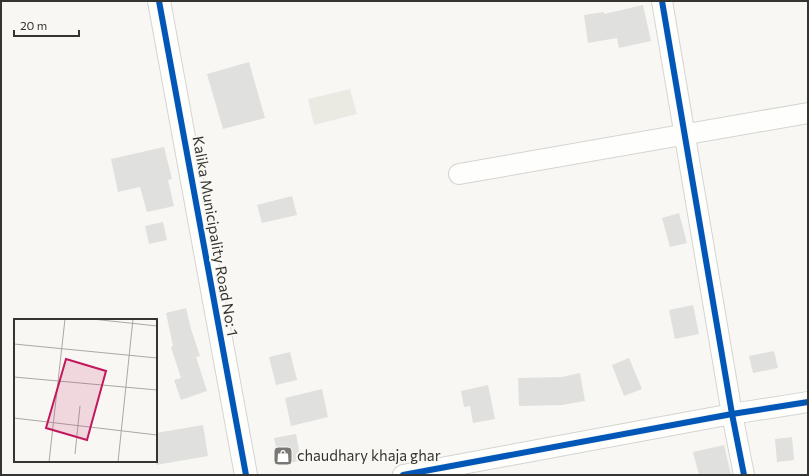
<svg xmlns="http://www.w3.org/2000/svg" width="809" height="476" font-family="Commissioner,sans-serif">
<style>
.built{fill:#ebeae2}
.building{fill:#e0e0de}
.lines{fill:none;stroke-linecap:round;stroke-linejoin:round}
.minor-casing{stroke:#d4d4d1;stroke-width:22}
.tertiary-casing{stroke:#d4d4d1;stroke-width:24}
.minor{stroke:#fefefd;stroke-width:20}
.tertiary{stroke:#fefefd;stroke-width:22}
.cycleway-casing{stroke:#f9f8f3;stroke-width:8}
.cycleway{stroke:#0057b8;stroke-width:6}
.labels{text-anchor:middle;stroke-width:4;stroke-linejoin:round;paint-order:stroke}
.street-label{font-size:15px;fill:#343432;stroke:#f9f8f3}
.poi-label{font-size:15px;fill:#343432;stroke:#f9f8f3;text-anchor:start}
.inset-road{fill:none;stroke:#aaa9a6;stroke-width:1}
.view{fill:#c2185b;fill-opacity:0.15;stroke:#c2185b;stroke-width:2}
.inset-edge{fill:none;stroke:#343432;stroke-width:2}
</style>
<rect width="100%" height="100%" fill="#f8f7f4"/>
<!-- built -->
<path class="built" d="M 350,89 L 357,114 L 314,125 L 308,99 Z"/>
<!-- building -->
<g class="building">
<path d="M 643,5 L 651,41 L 619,48 L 617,38 L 588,43 L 584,15 L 604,12 L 604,14 Z"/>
<path d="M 249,62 L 265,118 L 223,129 L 207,74 Z"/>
<path d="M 164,147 L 172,179 L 168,180 L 174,206 L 147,212 L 140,187 L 118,192 L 111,159 Z"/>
<path d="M 292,196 L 297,215 L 262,223 L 257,205 Z"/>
<path d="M 679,213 L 687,243 L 670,247 L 662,218 Z"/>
<path d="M 163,222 L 167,240 L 149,244 L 145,226 Z"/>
<path d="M 693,305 L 699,334 L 675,339 L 669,310 Z"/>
<path d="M 186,308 L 191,329 L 200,356 L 196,357 L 207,391 L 181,400 L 174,380 L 181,378 L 171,347 L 173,346 L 166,313 Z"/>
<path d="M 774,351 L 778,368 L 753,373 L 749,356 Z"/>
<path d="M 290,352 L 297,380 L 276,385 L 269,357 Z"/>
<path d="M 629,358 L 642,389 L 624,396 L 612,365 Z"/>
<path d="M 580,373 L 585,401 L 562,405 L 519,406 L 518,378 L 562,377 Z"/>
<path d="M 488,385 L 495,419 L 473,423 L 470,406 L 464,407 L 461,391 Z"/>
<path d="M 322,389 L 328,417 L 291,426 L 285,398 Z"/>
<path d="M 203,425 L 208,456 L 156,465 L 156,433 Z"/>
<path d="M 296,434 L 301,461 L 280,464 L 274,438 Z"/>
<path d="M 792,437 L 794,460 L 777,462 L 775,439 Z"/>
<path d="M 724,445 L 731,475 L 699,475 L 693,452 Z"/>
</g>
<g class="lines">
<!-- minor casing -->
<g class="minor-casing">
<g id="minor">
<path d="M 662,1 L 732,414 L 744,475"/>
<path d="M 459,174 L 808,113"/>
<path d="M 403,475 L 732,414 L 808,402"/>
</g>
</g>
<!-- tertiary casing -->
<g class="tertiary-casing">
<path id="tertiary" d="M 159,1 L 246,475"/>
</g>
<!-- minor -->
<use href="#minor" class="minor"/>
<!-- tertiary -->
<use href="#tertiary" class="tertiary"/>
<!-- cycleway casing -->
<g class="cycleway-casing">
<g id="cycleway">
<path d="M 159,1 L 246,475"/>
<path d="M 662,1 L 732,414 L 744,475"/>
<path d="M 403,475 L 732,414 L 808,402"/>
</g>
</g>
<!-- cycleway -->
<use href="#cycleway" class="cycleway"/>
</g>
<!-- icons -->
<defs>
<g id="shop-square" transform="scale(1)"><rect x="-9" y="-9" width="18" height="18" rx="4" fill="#797876" stroke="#f9f8f3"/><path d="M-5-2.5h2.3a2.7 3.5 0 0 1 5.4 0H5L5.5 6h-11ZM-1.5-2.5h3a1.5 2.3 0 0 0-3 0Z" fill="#fff"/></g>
</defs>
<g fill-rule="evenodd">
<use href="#shop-square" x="283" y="456"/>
</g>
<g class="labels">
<!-- street labels -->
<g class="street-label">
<text transform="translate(215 236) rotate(80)" y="5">Kalika Municipality Road No: 1</text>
</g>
<!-- poi labels -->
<g class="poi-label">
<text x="297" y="461">chaudhary khaja ghar</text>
</g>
</g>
<!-- overview -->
<g transform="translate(14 319)">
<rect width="143" height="143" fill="#f8f7f4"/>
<path class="inset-road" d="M 78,0 L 143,7M 0,25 L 143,39M 0,58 L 143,71M 0,99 L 143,116M 61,135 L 66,87M 35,143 L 51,0M 104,143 L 119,0"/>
<path class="view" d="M 52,40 L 92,52 L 73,121 L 32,109 Z"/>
<rect width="143" height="143" class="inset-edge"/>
</g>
<!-- border -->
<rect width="809" height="476" fill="none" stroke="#343432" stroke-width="4"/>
<!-- scale -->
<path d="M14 30v6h65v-6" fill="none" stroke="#343432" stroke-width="2"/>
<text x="20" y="30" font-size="12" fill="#343432" stroke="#f9f8f3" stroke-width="3" paint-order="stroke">20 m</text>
</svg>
